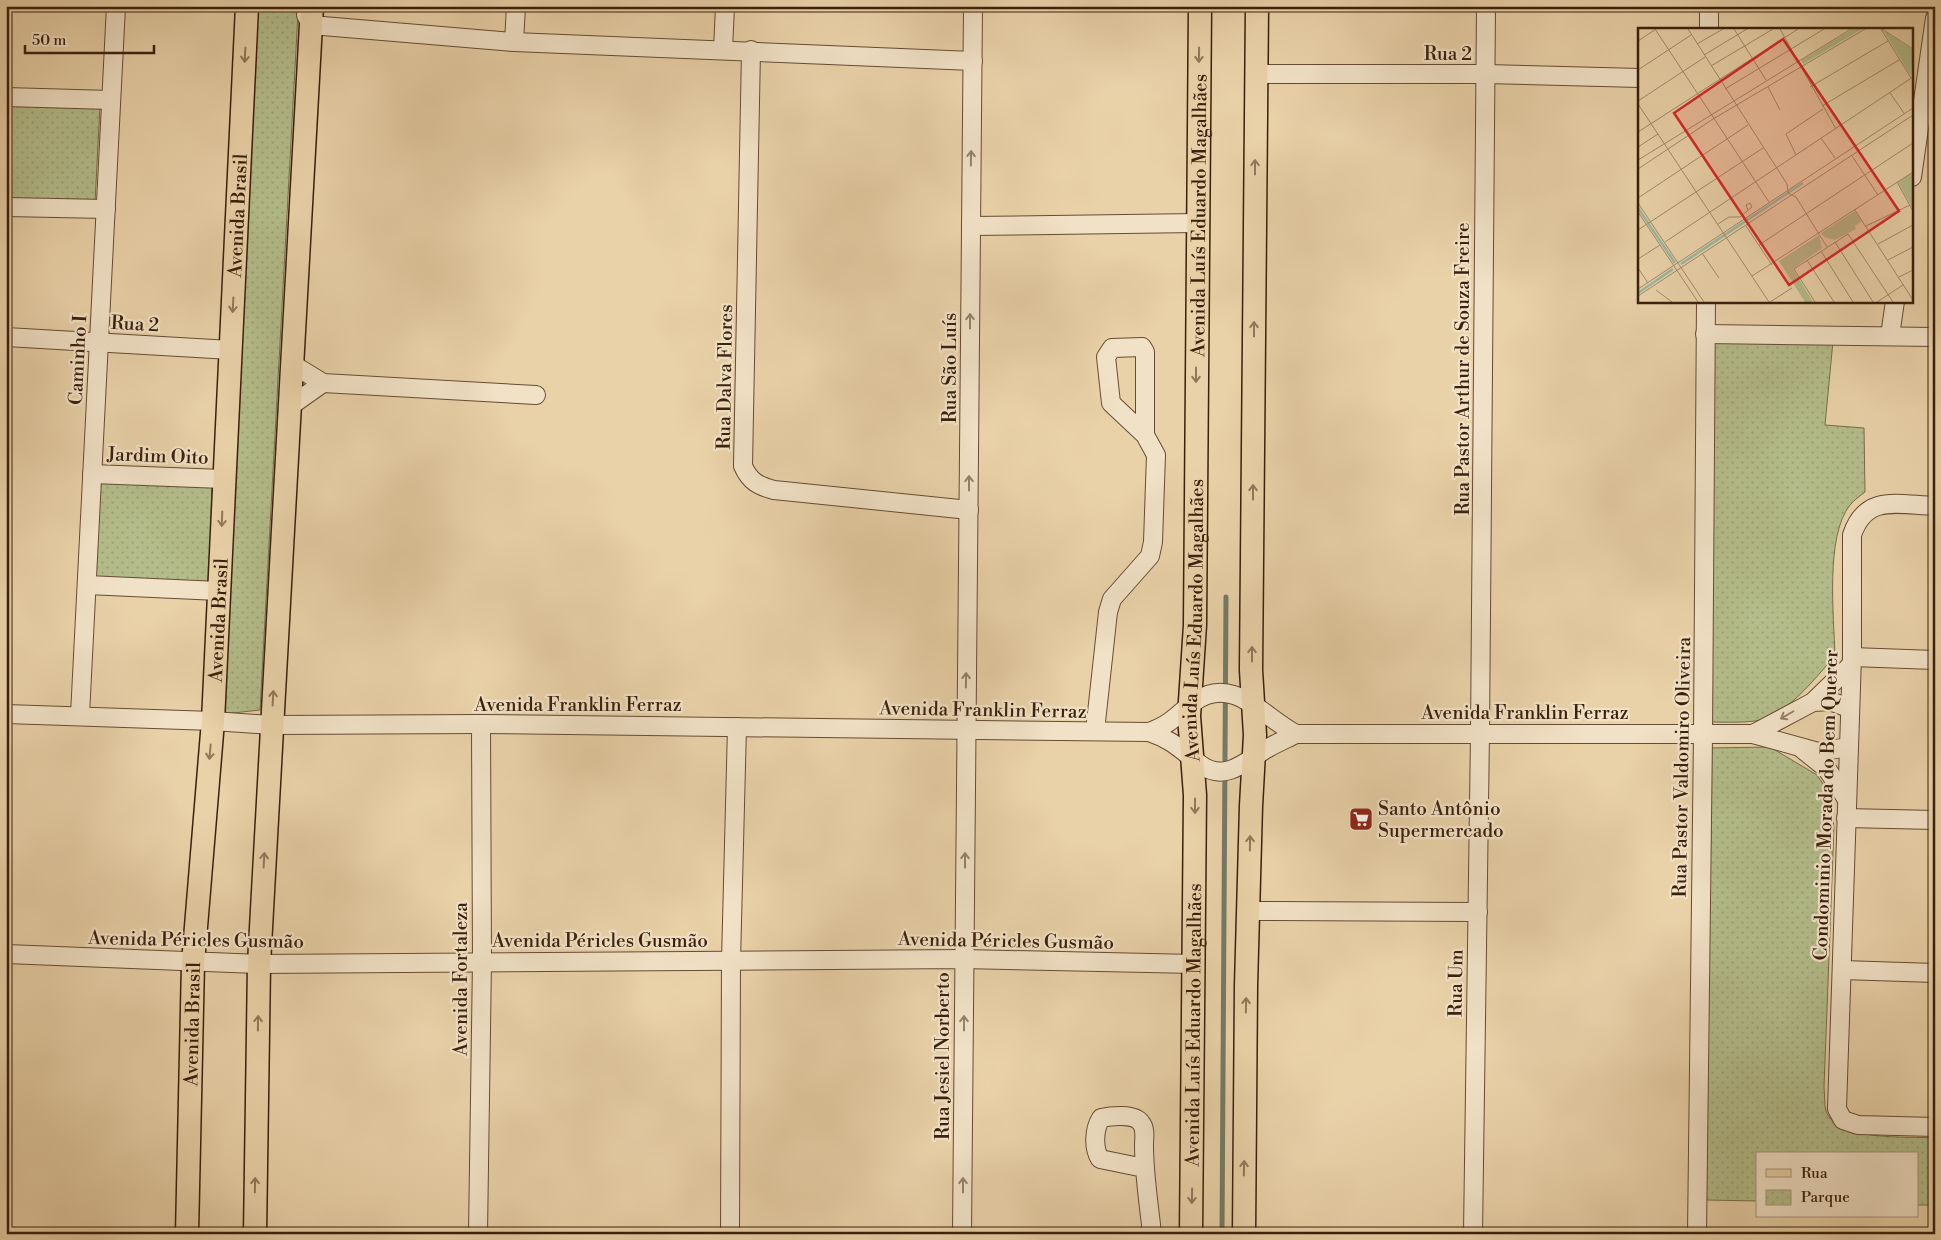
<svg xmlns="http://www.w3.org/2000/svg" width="1941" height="1240" font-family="'Libre Bodoni',serif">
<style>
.park{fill:url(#park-dots);stroke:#776e4b}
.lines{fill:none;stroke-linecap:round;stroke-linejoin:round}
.stream{stroke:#737b67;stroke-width:5}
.minor-casing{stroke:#664c33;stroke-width:20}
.major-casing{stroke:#3b200c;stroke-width:25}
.minor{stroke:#f1e1c6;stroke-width:18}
.major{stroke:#e9d1a8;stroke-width:22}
.oneway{stroke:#92785a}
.oneway2{stroke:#968069}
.labels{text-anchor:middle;stroke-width:4.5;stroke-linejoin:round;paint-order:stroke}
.street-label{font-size:19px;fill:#3b200c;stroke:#f1e1c6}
.poi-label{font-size:19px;fill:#3b200c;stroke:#f1e1c6;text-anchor:start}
.inset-river{fill:none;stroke:#99b8a3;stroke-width:2.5}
.inset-road{fill:none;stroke:#a38a6a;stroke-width:1}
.view{fill:#d62828;fill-opacity:0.15;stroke:#d62828;stroke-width:2.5}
.inset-edge{fill:none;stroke:#3b200c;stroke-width:2.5}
</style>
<defs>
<pattern id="park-dots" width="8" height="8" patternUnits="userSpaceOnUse" patternTransform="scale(1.25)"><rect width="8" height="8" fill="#b3bc8a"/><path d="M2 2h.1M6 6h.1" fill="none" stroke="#9ba176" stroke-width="1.8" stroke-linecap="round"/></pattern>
</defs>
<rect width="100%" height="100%" fill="#e9d1a8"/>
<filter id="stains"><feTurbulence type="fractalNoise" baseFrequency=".004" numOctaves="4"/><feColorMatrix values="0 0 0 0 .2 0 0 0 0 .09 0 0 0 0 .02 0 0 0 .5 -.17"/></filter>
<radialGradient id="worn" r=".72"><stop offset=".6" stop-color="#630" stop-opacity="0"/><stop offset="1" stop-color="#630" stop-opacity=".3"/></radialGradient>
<!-- park -->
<g class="park">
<path d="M 257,6 L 271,6 L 298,13 L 260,710 L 224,714 Z"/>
<path d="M 6,102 L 100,106 L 95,203 L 6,199 Z"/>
<path d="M 1833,341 L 1825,425 L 1864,428 L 1865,492 C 1860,496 1854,500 1850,505 C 1825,536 1834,617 1835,656 C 1815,678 1786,717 1755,721 C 1740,723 1724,722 1708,722 L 1708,343 Z"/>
<path d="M 96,482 L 212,485 L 209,584 L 92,580 Z"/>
<path d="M 1770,747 L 1817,775 L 1830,794 L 1834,827 L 1824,1087 C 1825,1094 1824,1104 1826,1111 C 1836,1142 1908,1136 1935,1138 L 1935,1205 L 1917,1205 L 1917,1154 L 1757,1154 L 1757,1201 L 1706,1200 L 1707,748 Z"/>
</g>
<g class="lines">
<!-- stream -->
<path class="stream" d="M 1222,1234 L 1226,597"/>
<!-- minor casing -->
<g class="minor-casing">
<g id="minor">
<path d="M 306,15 L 311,25 L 514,42 L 973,61"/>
<path d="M 1709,29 L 1709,6"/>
<path d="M 514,42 L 516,6"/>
<path d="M 723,50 L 725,6"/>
<path d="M 751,50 L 743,466 C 750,482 759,486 774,490 L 969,510"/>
<path d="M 1256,74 L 1486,74 L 1640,78"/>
<path d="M 6,97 L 111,100"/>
<path d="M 1912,177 L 1935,18"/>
<path d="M 6,207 L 106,209"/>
<path d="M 971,226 L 1197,223"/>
<path d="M 1705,334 L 1935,337"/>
<path d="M 1890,336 L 1895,301"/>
<path d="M 6,337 L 231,350"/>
<path d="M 292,364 L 323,383 L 536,395"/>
<path d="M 289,407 L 323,383"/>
<path d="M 92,474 L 223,479"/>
<path d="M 1935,506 C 1899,505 1866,493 1852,535 L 1852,657 L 1837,1109 L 1843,1120 L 1858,1125 L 1935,1127"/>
<path d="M 87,585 L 219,591"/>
<path d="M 1852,657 L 1935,660"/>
<path d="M 1813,702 L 1851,665"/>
<path d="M 6,714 L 213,721 L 271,725 L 481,724 L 1149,732 C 1173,740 1182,751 1201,765 C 1226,783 1247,760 1268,748 C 1277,743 1286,739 1296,734 L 1753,734 L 1818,752 L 1848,747"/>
<path d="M 80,715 L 116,6"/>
<path d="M 1095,731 L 1108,612 L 1112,599 L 1150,556 L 1153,542 L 1156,455 L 1145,435 L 1111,403 L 1106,357 L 1112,348 L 1142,347 L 1145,352 L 1145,435"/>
<path d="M 1149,732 C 1173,723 1175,716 1194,702 C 1233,674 1263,717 1296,734"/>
<path d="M 1753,734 L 1813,702 L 1830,701 L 1849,708"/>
<path d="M 1802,749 L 1827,769 L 1846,798"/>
<path d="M 1846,818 L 1935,820"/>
<path d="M 1248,911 L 1478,912"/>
<path d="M 6,954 L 259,964 L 964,959 L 1195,964"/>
<path d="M 1842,970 L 1935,973"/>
<path d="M 1144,1168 L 1100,1159 C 1093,1148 1094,1129 1101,1118 C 1110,1116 1135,1113 1141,1123 C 1146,1129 1144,1138 1144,1145 C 1144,1175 1149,1204 1152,1234"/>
<path d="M 478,1234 L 482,961 L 481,724"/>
<path d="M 730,1234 L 731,961 L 737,727"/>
<path d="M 962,1234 L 973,6"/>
<path d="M 1473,1234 L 1480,733 L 1486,6"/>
<path d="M 1697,1234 L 1703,735 L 1706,301"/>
</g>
</g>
<!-- major casing -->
<g class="major-casing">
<g id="major">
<path id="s1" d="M 187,1234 L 193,963 L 213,721 L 247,6"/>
<path d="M 255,1234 L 259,964 L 312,6"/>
<path id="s2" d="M 1191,1234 L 1195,795 L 1189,716 L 1195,625 L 1200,6"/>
<path d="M 1244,1234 L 1246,986 L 1251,806 L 1255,735 L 1251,670 L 1257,6"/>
</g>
</g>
<!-- minor -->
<use href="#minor" class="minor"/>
<!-- major -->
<use href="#major" class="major"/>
</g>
<!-- one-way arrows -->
<defs><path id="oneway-shaft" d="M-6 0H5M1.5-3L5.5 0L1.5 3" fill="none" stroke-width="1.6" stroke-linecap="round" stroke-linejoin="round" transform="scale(1.25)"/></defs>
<g class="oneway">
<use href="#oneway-shaft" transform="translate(245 55) rotate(93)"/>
<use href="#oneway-shaft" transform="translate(1199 55) rotate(91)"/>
<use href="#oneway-shaft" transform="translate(1255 167) rotate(-90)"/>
<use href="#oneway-shaft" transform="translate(233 305) rotate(93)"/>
<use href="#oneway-shaft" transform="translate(1254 329) rotate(-90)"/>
<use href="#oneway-shaft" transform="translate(1196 375) rotate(90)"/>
<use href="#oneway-shaft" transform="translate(1253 492) rotate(-90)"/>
<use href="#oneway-shaft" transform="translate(222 519) rotate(92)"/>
<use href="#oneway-shaft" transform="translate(1252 654) rotate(-90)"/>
<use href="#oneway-shaft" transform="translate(273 698) rotate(-87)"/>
<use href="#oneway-shaft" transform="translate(210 752) rotate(95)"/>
<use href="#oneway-shaft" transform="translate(1195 806) rotate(90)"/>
<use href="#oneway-shaft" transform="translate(1250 843) rotate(-89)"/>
<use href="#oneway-shaft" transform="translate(264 860) rotate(-87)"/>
<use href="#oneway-shaft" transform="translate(1246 1005) rotate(-89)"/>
<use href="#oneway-shaft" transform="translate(258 1023) rotate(-89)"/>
<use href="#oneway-shaft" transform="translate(1244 1168) rotate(-89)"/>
<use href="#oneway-shaft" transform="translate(255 1185) rotate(-89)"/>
<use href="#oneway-shaft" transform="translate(1192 1196) rotate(91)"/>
</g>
<g class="oneway2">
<use href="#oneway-shaft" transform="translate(971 158) rotate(-89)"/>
<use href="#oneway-shaft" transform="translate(970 321) rotate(-90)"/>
<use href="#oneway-shaft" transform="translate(969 483) rotate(-90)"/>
<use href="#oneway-shaft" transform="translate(966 680) rotate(-89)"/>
<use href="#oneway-shaft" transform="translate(1787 715) rotate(150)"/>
<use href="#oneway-shaft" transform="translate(965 860) rotate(-90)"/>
<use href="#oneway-shaft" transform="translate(964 1023) rotate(-90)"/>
<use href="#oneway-shaft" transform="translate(963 1185) rotate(-90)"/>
</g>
<!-- icons -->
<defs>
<g id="supermarket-square" transform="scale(1.25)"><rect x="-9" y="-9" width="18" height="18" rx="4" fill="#8f2418" stroke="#f1e1c6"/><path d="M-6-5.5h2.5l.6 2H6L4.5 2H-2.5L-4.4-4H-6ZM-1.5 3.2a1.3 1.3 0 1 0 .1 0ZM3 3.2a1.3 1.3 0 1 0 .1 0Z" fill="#fff"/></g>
</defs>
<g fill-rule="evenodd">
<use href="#supermarket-square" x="1361" y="819"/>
</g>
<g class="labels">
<!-- street labels -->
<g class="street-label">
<text x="1448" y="60">Rua 2</text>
<text dy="7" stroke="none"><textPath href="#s2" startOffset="1019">Avenida Luís Eduardo Magalhães</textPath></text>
<text dy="7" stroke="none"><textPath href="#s1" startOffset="1020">Avenida Brasil</textPath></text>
<text transform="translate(135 323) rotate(3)" y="7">Rua 2</text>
<text transform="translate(77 360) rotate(-87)" y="7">Caminho I</text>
<text transform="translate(949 368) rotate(-90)" y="7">Rua São Luís</text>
<text transform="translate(1462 369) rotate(-90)" y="7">Rua Pastor Arthur de Souza Freire</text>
<text transform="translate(724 377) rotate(-89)" y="7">Rua Dalva Flores</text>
<text transform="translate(158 455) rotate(2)" y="7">Jardim Oito</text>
<text dy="7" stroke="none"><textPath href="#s1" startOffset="615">Avenida Brasil</textPath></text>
<text dy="7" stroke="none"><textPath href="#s2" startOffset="614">Avenida Luís Eduardo Magalhães</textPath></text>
<text x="578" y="711">Avenida Franklin Ferraz</text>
<text transform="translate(983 709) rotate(1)" y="7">Avenida Franklin Ferraz</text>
<text x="1525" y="719">Avenida Franklin Ferraz</text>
<text transform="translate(1681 767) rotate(-89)" y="7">Rua Pastor Valdomiro Oliveira</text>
<text transform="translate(1825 805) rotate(-88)" y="7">Condominio Morada do Bem Querer</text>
<text transform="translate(196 939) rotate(1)" y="7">Avenida Péricles Gusmão</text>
<text x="600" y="947">Avenida Péricles Gusmão</text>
<text transform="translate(1006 940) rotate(1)" y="7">Avenida Péricles Gusmão</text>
<text transform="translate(460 979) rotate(-90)" y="7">Avenida Fortaleza</text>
<text transform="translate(1455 983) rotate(-89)" y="7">Rua Um</text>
<text dy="7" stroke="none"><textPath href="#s1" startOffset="210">Avenida Brasil</textPath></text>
<text dy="7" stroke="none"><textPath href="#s2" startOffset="209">Avenida Luís Eduardo Magalhães</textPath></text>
<text transform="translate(942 1056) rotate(-90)" y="7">Rua Jesiel Norberto</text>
</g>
<!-- poi labels -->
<g class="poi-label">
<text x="1378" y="815">Santo Antônio<tspan x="1378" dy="22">Supermercado</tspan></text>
</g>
</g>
<!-- overview -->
<g transform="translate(1638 28)">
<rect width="275" height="275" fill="#e9d1a8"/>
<path d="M 215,1 L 224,1 L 165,36 L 163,32 ZM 245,2 L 275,22 L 273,48 ZM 274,145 L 275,146 L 275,181 L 260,154 ZM 217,183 L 224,193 L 217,198 L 218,201 L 197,212 L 186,209 L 183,205 ZM 181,207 L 184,220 L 155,241 L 175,274 L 167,274 L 141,233 Z" fill="#b3bc8a"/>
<path class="inset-river" d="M 0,180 L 37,235M 43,236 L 165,155M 0,265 L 35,241"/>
<path class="inset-road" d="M 17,1 L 131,174M 50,1 L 149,156 L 150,165 L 158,169 L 189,219M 96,1 L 128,52M 142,1 L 198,101M 243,1 L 273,50M 244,1 L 275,21M 0,13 L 18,1M 59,16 L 85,1M 66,27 L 109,1M 73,38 L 135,1M 0,42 L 53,7M 130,59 L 142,82M 172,59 L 250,13M 87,61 L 186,1M 252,65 L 266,85M 0,73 L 67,29M 0,76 L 131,274M 184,78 L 261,32M 0,104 L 160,1M 183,110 L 197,130M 0,119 L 20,106M 158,127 L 148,106 L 185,81M 214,128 L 240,167M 0,132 L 213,1M 0,141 L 75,91 L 227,1M 259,154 L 275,183M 0,170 L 110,97M 0,175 L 66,274M 217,182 L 275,272M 0,184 L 60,274M 80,196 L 91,189 L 102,189 L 114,179 L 112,175 L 108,177 L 110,182M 108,198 L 134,237M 228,198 L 272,177M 0,202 L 125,120M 27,214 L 275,49M 197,214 L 235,274M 240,216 L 275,197M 121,217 L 275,115M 183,223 L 215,274M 64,225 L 81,250M 0,231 L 22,217M 169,232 L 196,274M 250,232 L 275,219M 0,240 L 10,255M 114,248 L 275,144M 261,249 L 275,242M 0,261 L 275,80M 18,262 L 34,274M 0,268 L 275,87M 132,274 L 154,260M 177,274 L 156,241 L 210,206 L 255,274M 239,274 L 265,257"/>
<path class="view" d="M 145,11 L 261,183 L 151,257 L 36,85 Z"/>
<rect width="275" height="275" class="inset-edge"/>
</g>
<!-- margin -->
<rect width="1941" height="1240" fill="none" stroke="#e9d1a8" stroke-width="25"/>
<rect x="8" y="8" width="1926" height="1225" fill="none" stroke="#3b200c" stroke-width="2.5"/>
<rect x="12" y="12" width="1916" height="1215" fill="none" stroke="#3b200c"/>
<!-- legend -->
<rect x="1756" y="1152" width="162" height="65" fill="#f1e1c6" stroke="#a8947c"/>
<rect x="1766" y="1169" width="25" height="8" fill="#e9d1a8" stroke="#a8947c"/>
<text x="1801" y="1178" font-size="15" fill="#3b200c">Rua</text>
<rect x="1766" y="1190" width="25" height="15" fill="url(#park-dots)" stroke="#a8947c"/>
<text x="1801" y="1202" font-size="15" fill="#3b200c">Parque</text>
<!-- scale -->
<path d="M25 45v8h129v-8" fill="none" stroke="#3b200c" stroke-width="2.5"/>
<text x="32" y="45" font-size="15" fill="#3b200c" stroke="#f1e1c6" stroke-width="4" paint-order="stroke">50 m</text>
<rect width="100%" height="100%" filter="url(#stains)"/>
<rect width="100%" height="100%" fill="url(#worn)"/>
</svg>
